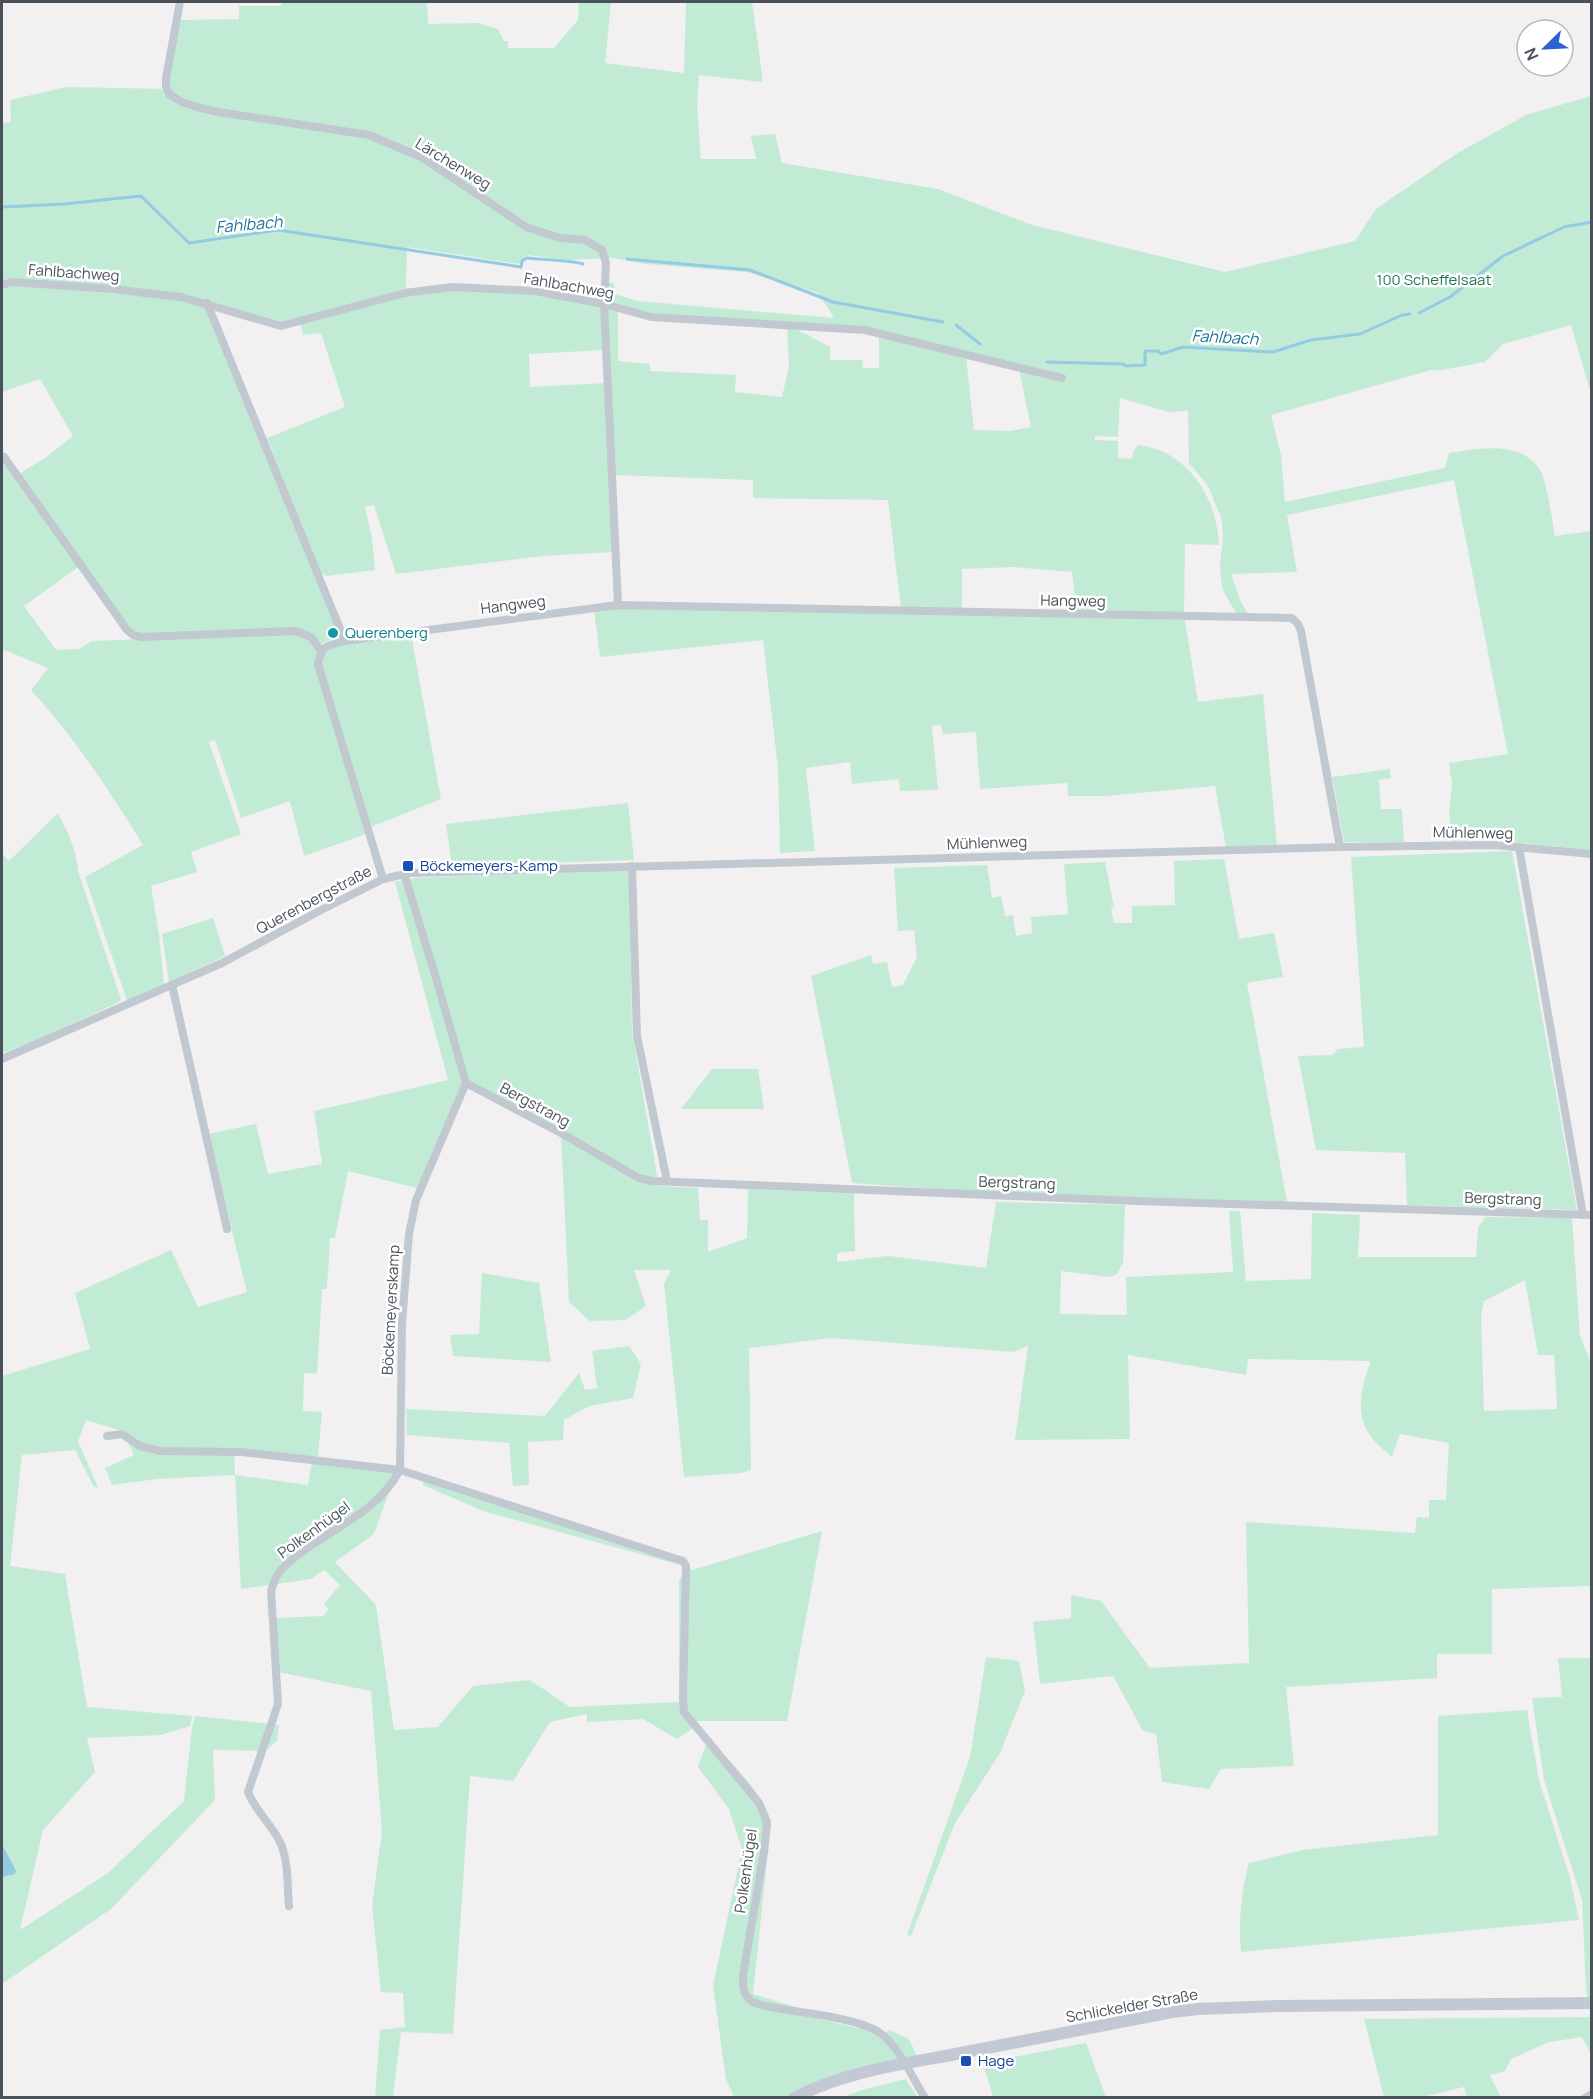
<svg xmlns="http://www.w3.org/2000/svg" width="1593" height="2099" font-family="Manrope,sans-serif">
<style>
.green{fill:#c2ebd6;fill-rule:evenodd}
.water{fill:#94cbe4}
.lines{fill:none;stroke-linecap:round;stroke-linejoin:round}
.stream{stroke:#94cbe4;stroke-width:3}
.street{stroke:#c1c8d0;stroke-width:8}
.secondary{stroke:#c2c9d4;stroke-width:12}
.culture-dot{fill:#0f9aa8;stroke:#fff;stroke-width:2}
.transit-dot{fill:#1a4fb4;stroke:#fff;stroke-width:2}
.labels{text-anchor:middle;stroke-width:5;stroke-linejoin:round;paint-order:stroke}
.street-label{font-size:15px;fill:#49515b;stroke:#fff}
.park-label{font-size:15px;fill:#207654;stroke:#fff}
.culture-label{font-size:15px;fill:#0d838f;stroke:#fff;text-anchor:start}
.transit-label{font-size:15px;fill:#164399;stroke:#fff;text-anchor:start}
.water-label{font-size:16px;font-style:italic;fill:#1a749d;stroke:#fff}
</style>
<rect width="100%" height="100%" fill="#f2f0f0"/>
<!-- green -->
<g class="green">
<path d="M 281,2 L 427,2 L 428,24 L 478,23 L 498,29 L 504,41 L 508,41 L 508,48 L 554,48 L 578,20 L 579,2 L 611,2 L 605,63 L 684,73 L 686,2 L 752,2 L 763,82 L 699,75 L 697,105 L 701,159 L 756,159 L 751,136 L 775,134 L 782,163 L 938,189 L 1032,225 L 1225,272 L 1355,241 L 1376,209 L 1456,154 L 1526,115 L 1591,96 L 1591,394 L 1571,325 L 1503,344 L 1485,362 L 1442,370 L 1431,370 L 1271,415 L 1281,455 L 1285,502 L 1445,468 L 1449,453 C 1477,449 1518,440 1538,467 C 1547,478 1552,520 1555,536 L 1591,531 L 1591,850 L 1492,840 L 1452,841 L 1449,813 L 1452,784 L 1449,763 L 1508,754 L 1454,480 L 1287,515 L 1297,572 L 1231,574 L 1240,600 L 1248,614 L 1237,615 L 1223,590 L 1221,579 L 1220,562 L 1223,540 L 1222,520 L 1208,486 L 1189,463 L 1188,411 L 1169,412 L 1120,398 L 1118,437 L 1095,436 L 1095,440 L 1118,441 L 1118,458 L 1132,459 L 1133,452 L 1138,445 C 1188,451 1217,497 1219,545 L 1185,544 L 1184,615 L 1077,612 L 1072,572 L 1014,567 L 962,569 L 962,609 L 1185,620 L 1198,702 L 1263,694 L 1277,846 L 1226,847 L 1215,786 L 1106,796 L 1068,796 L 1067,783 L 980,789 L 976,732 L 943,734 L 941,725 L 932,726 L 938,790 L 900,791 L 899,779 L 852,784 L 850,762 L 806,768 L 815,851 L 780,853 L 778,768 L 763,640 L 600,657 L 594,610 L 617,607 L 901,609 L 888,500 L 753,498 L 753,480 L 614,475 L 613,552 L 543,556 L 396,574 L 374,505 L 365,507 L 372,538 L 375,570 L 327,576 L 321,573 L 267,438 L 345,407 L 321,333 L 303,335 L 300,324 L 403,296 L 452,289 L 535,293 L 603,305 L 605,350 L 529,354 L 530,387 L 606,383 L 606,306 L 618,310 L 618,361 L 650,364 L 650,371 L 736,375 L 735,392 L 782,397 L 789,366 L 787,327 L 794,328 L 830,347 L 830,360 L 862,360 L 863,368 L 879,368 L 879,335 L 966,357 L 974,430 L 1010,431 L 1031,427 L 1019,369 L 865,329 L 636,312 L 606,303 L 607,281 L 614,284 L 615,294 L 638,301 L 834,318 L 818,293 L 746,272 L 646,264 L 613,258 L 567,260 L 527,255 L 519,264 L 407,247 L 406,289 L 282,323 L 208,301 L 2,282 L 2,123 L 11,122 L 10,100 L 67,87 L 165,89 C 173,108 198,111 217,115 L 217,110 L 183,100 L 170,91 L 168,76 L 181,20 L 239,19 L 239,6 L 281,6 Z"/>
<path d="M 13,285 L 180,299 L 205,305 L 341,637 L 324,642 L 320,646 L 302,630 L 140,635 L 128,628 L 19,474 L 45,458 L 73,436 L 40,379 L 2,392 L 2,288 Z"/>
<path d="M 3,460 L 80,566 L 24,606 L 56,650 L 79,649 L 92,641 L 303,633 L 320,651 L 317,664 L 366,834 L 304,856 L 290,801 L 241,818 L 215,740 L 209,742 L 241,834 L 191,852 L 197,872 L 151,886 L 159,935 L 164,984 L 127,1001 L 85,877 L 143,845 C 110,791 74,737 31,690 L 48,668 L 2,649 Z"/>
<path d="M 411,634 L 441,799 L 371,827 L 320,663 L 322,652 L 344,644 Z"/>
<path d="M 1390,769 L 1391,778 L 1379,780 L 1381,809 L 1402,809 L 1404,842 L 1344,842 L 1332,777 Z"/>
<path d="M 628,803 L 634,860 L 452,866 L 446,824 Z"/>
<path d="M 58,813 C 67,831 77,850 78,871 L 121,999 L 119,1002 L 33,1042 L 2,1053 L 2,853 L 9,861 Z"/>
<path d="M 1512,851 L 1577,1210 L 1407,1205 L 1405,1153 L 1316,1150 L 1298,1056 L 1332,1055 L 1338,1049 L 1364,1047 L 1351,857 Z"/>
<path d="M 1224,859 L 1239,939 L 1274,933 L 1283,977 L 1247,983 L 1287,1202 L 994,1193 L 852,1183 L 811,976 L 871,955 L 873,964 L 887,962 L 892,987 L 903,985 L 917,957 L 914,930 L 898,931 L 894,868 L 987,865 L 992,898 L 1001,896 L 1005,916 L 1013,915 L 1016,936 L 1032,933 L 1031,917 L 1068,914 L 1064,864 L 1105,862 L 1114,907 L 1111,908 L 1114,923 L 1132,923 L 1132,906 L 1175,905 L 1174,861 Z"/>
<path d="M 629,869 L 632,1032 L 659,1186 L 698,1188 L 700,1220 L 708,1220 L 708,1252 L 747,1238 L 748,1188 L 765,1190 L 854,1193 L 855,1251 L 837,1253 L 837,1262 L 888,1256 L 986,1268 L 996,1202 L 1125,1205 L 1123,1263 L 1116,1275 L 1108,1277 L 1061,1271 L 1060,1314 L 1127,1315 L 1126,1277 L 1233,1272 L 1229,1211 L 1240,1211 L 1246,1281 L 1311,1279 L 1312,1213 L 1360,1215 L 1358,1257 L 1476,1257 L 1478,1227 L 1486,1217 L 1572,1218 L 1580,1336 L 1591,1363 L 1591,1586 L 1492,1589 L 1492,1654 L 1437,1654 L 1437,1678 L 1286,1687 L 1294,1766 L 1221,1769 L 1209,1789 L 1162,1782 L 1156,1734 L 1143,1731 L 1113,1676 L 1040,1684 L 1033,1622 L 1071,1618 L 1071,1595 L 1101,1601 L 1150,1668 L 1249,1663 L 1246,1522 L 1415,1533 L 1417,1517 L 1429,1518 L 1429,1500 L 1446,1500 L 1449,1443 L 1400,1434 L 1392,1457 C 1386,1451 1377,1445 1372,1438 C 1353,1414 1362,1385 1371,1361 L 1248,1359 L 1246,1375 L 1128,1355 L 1130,1439 L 1015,1440 L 1028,1346 L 1013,1352 L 831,1338 L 749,1348 L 751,1470 L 741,1473 L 684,1477 L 664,1284 L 671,1270 L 634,1270 L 646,1306 L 626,1320 L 590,1321 L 569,1302 L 561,1134 L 465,1086 L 417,1188 L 348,1171 L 335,1238 L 330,1238 L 327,1289 L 322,1289 L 317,1374 L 304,1373 L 303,1411 L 322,1412 L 318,1457 L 234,1450 L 235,1475 L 308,1485 L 312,1462 L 396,1472 L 374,1534 L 335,1562 L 376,1605 L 394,1730 L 438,1727 L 473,1686 L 530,1680 L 570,1707 L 679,1702 L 679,1580 L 684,1574 L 684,1566 L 483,1511 L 423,1485 L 423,1480 L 681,1562 L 692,1570 L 822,1531 L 787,1721 L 694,1721 C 719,1755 758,1781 771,1822 L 753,1994 L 808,2011 L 811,2017 L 884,2034 L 889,2030 L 909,2039 L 917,2056 L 807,2087 L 785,2097 L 734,2097 L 726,2079 L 713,1986 L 742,1849 L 729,1809 L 698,1767 L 706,1745 L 693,1728 L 677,1739 L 643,1719 L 587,1722 L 587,1714 L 550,1722 L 513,1781 L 470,1776 L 453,2034 L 401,2032 L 393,2097 L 375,2097 L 380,2030 L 405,2027 L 403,1993 L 381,1992 L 372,1905 L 382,1832 L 371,1691 L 278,1672 L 274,1618 L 323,1616 L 329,1609 L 324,1604 L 340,1585 L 324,1570 L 311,1579 L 241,1589 L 235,1475 L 157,1479 L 112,1485 L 105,1468 L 134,1455 L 127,1441 L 142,1450 L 154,1454 L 214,1453 L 161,1449 L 142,1443 L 123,1431 L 86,1420 L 78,1441 L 98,1487 L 94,1487 L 75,1450 L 22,1455 L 10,1566 L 65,1574 L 87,1707 L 192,1716 L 190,1726 L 161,1735 L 87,1738 L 95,1772 L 43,1830 L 20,1930 L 108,1873 L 184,1801 L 192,1727 L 195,1716 L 279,1725 L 277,1741 L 265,1751 L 213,1750 L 215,1800 L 111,1909 L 2,1984 L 2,1376 L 90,1349 L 75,1293 L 171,1250 L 198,1307 L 247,1292 L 208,1134 L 256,1124 L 268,1174 L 322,1164 L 314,1111 L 448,1080 L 395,882 L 415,878 ZM 1525,1280 L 1538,1355 L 1554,1355 L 1557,1409 L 1484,1411 L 1481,1316 L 1484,1301 Z"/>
<path d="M 213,918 L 225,956 L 169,982 L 162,934 Z"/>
<path d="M 712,1069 L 758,1069 L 764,1109 L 681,1109 Z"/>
<path d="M 482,1273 L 539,1283 L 551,1362 L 453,1356 L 450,1335 L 479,1334 Z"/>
<path d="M 629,1346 L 641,1364 L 633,1398 L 589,1406 L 564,1420 L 563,1440 L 528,1442 L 529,1485 L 513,1486 L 509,1443 L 407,1435 L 406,1409 L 545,1416 L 579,1373 L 585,1390 L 597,1388 L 592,1351 Z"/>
<path d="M 986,1657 L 1019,1661 L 1025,1691 L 1000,1753 L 955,1823 L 911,1936 L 907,1935 L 970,1757 Z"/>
<path d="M 1558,1658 L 1591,1658 L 1591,1999 L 1588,1999 L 1586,1989 L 1582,1900 L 1544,1780 L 1532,1698 L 1562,1697 Z"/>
<path d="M 1527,1710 L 1539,1780 L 1570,1878 L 1579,1920 L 1241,1952 C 1238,1922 1241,1893 1249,1863 L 1303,1850 L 1438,1835 L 1438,1716 Z"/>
<path d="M 1591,2017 L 1591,2054 L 1582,2037 L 1549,2042 L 1511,2059 L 1505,2071 L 1490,2075 L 1501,2098 L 1467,2097 L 1464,2087 L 1423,2097 L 1384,2097 L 1364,2019 Z"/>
<path d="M 1086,2043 L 1106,2097 L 993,2097 L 983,2063 Z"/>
<path d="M 906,2079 L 917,2097 L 843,2097 L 862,2090 Z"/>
</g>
<!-- water -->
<path class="water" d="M 2,1844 L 16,1871 L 15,1874 L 2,1877 Z"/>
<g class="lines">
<!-- stream -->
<g class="stream">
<path d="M 2,207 L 64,204 L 141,196 L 189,243 L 278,230 L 521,267 L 522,261 L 527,258 C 544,260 568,260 583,264"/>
<path d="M 627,259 L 750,270 L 833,302 L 943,322"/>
<path d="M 1419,313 L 1450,297 L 1503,256 L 1564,227 L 1592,222"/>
<path d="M 956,325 L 980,344"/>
<path d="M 1047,362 L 1123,364 L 1126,366 L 1145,365 L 1145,351 L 1158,351 L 1161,354 L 1183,347 L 1273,352 L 1311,340 L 1360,334 L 1402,315 L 1410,314"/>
</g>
<!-- street -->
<g class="street">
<path d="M 180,2 L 166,78 L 166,86 L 169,94 L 182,102 L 197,107 L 218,112 L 369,135 L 421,157 L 526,227 L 560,238 L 585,240 L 602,250 L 606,263 L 604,304 L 618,605"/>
<path d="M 2,285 L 12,282 L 111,289 L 181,297 L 281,326 L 405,293 L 452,287 L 535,291 L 604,304 L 651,317 L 865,330 L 1062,378"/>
<path d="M 207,303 L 345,641"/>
<path d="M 4,457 L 127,630 L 133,635 L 141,637 L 296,631 L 311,637 L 321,651"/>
<path d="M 1519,847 L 1583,1215"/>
<path d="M 632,866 L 637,1036 L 667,1181"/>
<path d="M 383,879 L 318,664 C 322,644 327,646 345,641 L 618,605 L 1292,618 L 1298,624 L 1301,631 L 1340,847"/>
<path d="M 172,985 L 227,1229"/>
<path d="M 2,1059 L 222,963 L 323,909 L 383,879 L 410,873 L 1340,847 L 1494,845 L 1592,854"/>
<path d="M 466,1083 L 561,1133 L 639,1178 L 652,1181 L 1136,1201 L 1592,1215"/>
<path d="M 107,1436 L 122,1434 L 140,1446 L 160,1451 L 241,1452 L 400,1470 L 683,1561 L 686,1566 L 683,1698 L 684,1712 L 759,1803 L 767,1822 L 764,1852 L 743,1975 C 743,1984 742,1993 750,2000 C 757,2006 773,2007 781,2009 C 806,2013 861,2019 880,2033 C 901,2049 911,2076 925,2098"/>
<path d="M 289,1906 C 287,1885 289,1859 279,1840 C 270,1823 255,1810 248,1792 L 278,1704 L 271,1591 C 273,1586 275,1578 278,1574 C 284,1564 297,1556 306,1549 C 341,1524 378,1510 400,1470 L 402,1324 L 409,1234 L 416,1200 L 466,1083 L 436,978 L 404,873"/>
<path d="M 1585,2098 L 1592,2094"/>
</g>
<!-- secondary -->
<path class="secondary" d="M 794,2098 C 845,2071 905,2064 961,2053 C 1031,2040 1101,2026 1172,2012 L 1198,2009 L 1280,2006 L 1592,2003"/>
</g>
<!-- markers -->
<circle class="culture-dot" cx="333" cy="633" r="6"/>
<g class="transit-dot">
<rect x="402" y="860" width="12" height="12" rx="3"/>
<rect x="960" y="2055" width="12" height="12" rx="3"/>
</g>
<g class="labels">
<!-- street labels -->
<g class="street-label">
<text transform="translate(453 164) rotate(31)" y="5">Lärchenweg</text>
<text transform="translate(74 273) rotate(4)" y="5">Fahlbachweg</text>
<text transform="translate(569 286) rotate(10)" y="5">Fahlbachweg</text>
<text transform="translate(1073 601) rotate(1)" y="5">Hangweg</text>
<text transform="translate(513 605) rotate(-7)" y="5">Hangweg</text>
<text transform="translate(1473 833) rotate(1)" y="5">Mühlenweg</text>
<text transform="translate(987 843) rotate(-2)" y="5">Mühlenweg</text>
<text transform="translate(314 900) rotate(-28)" y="5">Querenbergstraße</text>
<text transform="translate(535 1105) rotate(28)" y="5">Bergstrang</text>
<text transform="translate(1017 1183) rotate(2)" y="5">Bergstrang</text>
<text transform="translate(1503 1199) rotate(2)" y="5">Bergstrang</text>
<text transform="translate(391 1310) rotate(-87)" y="5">Böckemeyerskamp</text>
<text transform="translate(314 1530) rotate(-36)" y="5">Polkenhügel</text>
<text transform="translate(746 1871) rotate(-82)" y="5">Polkenhügel</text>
<text transform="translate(1132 2006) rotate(-10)" y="5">Schlickelder Straße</text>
</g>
<!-- park labels -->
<g class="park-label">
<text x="1434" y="285">100 Scheffelsaat</text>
</g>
<!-- culture labels -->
<g class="culture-label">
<text x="345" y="638">Querenberg</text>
</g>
<!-- transit labels -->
<g class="transit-label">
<text x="420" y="871">Böckemeyers-Kamp</text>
<text x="978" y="2066">Hage</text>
</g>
<!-- water labels -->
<g class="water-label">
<text transform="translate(249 224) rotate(-5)" y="6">Fahlbach</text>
<text transform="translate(1225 337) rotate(3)" y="6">Fahlbach</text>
</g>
</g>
<!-- border -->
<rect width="1593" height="2099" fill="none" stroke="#49515b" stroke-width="6"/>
<!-- north arrow -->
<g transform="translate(1545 48) rotate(246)"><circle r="28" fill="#ffffff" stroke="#b6b9bd" stroke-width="1.5"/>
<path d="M0-4.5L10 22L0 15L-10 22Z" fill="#2b62d1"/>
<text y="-9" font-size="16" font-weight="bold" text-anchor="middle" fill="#49515b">N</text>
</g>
</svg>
